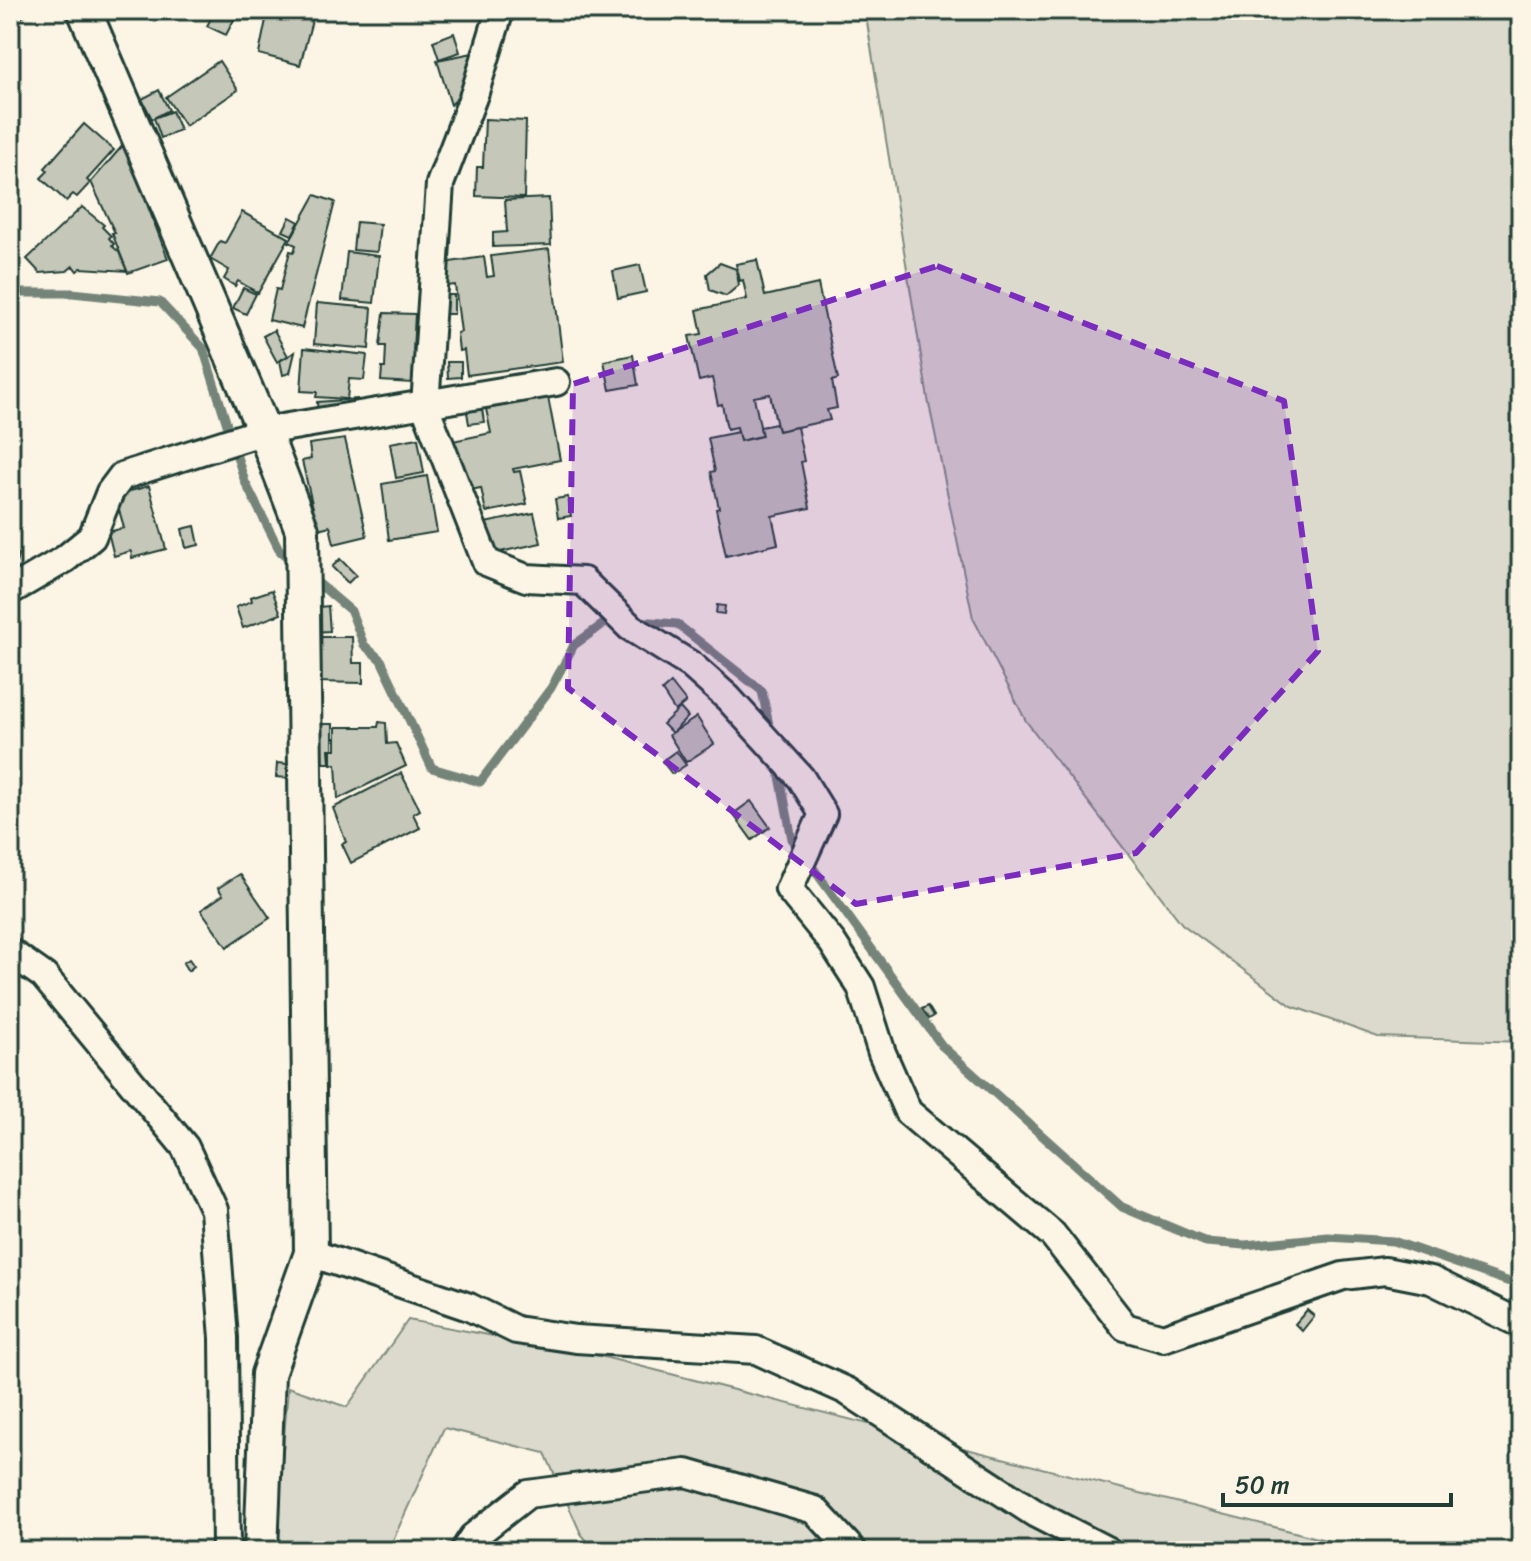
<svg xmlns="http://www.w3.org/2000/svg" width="1531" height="1561" font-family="Sriracha,sans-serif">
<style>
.green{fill:#dcdacc;stroke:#7e8c80;stroke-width:2}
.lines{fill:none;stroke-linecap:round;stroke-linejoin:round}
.stream{stroke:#758479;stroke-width:9}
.building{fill:#c5c7b9;stroke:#1f3d34;stroke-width:2}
.minor-casing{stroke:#1f3d34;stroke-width:32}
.tertiary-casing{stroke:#1f3d34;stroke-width:38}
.minor{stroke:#fcf5e5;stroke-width:26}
.tertiary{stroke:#fcf5e5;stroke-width:32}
.marked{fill:#7b2cbf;fill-opacity:0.2;stroke:#7b2cbf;stroke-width:6;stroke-dasharray:16 10;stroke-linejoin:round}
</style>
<rect width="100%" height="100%" fill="#fcf5e5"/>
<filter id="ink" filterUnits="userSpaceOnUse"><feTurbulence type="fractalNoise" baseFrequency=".0125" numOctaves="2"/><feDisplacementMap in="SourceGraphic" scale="16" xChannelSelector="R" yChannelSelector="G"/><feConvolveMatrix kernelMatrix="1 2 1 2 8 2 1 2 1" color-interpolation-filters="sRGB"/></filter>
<g filter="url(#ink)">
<!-- green -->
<g class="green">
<path d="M 865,10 L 1521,10 L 1521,1042 L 1378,1037 L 1292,1006 L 1182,924 L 1026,721 L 973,618 L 928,399 Z"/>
<path d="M 408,1320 L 596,1355 L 1369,1551 L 596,1551 L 581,1534 L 545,1453 L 444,1428 L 388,1551 L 275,1551 L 288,1387 L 347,1407 Z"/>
</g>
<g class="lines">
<!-- stream -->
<g class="stream">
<path d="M 10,293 L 72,293 L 160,302 L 203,348 L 245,482 L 280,551 L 293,562"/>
<path d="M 311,577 L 351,611 L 364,645 L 381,660 L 432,768 L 480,782 L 551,688 L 574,645 L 609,620 L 614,620"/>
<path d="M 637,621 L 677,624 L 762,691 L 771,735"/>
<path d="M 777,761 L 792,839 L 942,1046 L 1122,1207 L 1206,1242 L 1245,1245 L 1328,1237 L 1393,1241 L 1521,1286"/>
</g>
</g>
<!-- building -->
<g class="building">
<path d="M 15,10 L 33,10 L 19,19 Z"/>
<path d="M 215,10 L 239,10 L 226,35 L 207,26 Z"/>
<path d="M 268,10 L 303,10 L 314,13 L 300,65 L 259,54 Z"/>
<path d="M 454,33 L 460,52 L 439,59 L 433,41 Z"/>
<path d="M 473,53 L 474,79 L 451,105 L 437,60 Z"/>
<path d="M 219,61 L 238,90 L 185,126 L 166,97 Z"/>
<path d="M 159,90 L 169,110 L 152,119 L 142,99 Z"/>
<path d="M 172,111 L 180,130 L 161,138 L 154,118 Z"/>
<path d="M 485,119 L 526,121 L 524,198 L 476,196 L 477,167 L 483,167 Z"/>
<path d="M 84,124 L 114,150 L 87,180 L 90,183 L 77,197 L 73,194 L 66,201 L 41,178 L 48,171 L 45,168 Z"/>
<path d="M 124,144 L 168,259 L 128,273 L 112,233 L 115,233 L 91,182 Z"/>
<path d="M 315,195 L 335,202 L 302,328 L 269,320 L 276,289 L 280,290 L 290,251 L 294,252 L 296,245 L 289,242 Z"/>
<path d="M 549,198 L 551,245 L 493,247 L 493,233 L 507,232 L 505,200 Z"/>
<path d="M 82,207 L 104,225 L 102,227 L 111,236 L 109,238 L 114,244 L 112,246 L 119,252 L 127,271 L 81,268 L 77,271 L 73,266 L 67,271 L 40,273 L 27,259 Z"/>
<path d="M 242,212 L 289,238 L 258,293 L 238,281 L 235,286 L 224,279 L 229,270 L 210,259 L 220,241 L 225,243 Z"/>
<path d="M 290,217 L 299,222 L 292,235 L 283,231 Z"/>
<path d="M 356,222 L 380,224 L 377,252 L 353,250 Z"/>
<path d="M 549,249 L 563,362 L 467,375 L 464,350 L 459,351 L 457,333 L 461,332 L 455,285 L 446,286 L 443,263 L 484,257 L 487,277 L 494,276 L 491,256 Z"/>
<path d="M 347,252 L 379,256 L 374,303 L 342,300 Z"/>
<path d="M 757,260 L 765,296 L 818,284 L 838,379 L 832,381 L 837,408 L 827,410 L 830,420 L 778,431 L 770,394 L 754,397 L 762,436 L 740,441 L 737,427 L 727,429 L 722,404 L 718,405 L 712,378 L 699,381 L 689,336 L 702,334 L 697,310 L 747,299 L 743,280 L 740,281 L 736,264 Z"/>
<path d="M 720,263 L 736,269 L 739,285 L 726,296 L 710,290 L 707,274 Z"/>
<path d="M 640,265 L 646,292 L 618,298 L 613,271 Z"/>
<path d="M 243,288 L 256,294 L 246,314 L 233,308 Z"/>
<rect x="439" y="295" width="15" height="19"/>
<path d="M 317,303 L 372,308 L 369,349 L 314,344 Z"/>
<path d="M 384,313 L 415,314 L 413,351 L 418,351 L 417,376 L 412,376 L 412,383 L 381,381 L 382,368 L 385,368 L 386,346 L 380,346 Z"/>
<path d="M 274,330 L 288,356 L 277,362 L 263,336 Z"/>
<path d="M 304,348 L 367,355 L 364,380 L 349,379 L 347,399 L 316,397 L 317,392 L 301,391 Z"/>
<path d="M 295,352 L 290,373 L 283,375 L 280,361 Z"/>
<path d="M 633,355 L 638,385 L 610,390 L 604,361 Z"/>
<path d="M 447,362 L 461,362 L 461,377 L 448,378 Z"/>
<path d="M 548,397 L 560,460 L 513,469 L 514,472 L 520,471 L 527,504 L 486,512 L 481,488 L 457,492 L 448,442 L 491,433 L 486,409 Z"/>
<path d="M 357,399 L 357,408 L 318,413 L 317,402 Z"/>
<path d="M 482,409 L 484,422 L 469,424 L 467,412 Z"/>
<path d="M 776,424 L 778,431 L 797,427 L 804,461 L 801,462 L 810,508 L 772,516 L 778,544 L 726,556 L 716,509 L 719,508 L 711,472 L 715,471 L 708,438 L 738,432 L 740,441 L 762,436 L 760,427 Z"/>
<path d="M 418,438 L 424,473 L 396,478 L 390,443 Z"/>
<path d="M 345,439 L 367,536 L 334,544 L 330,526 L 318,529 L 302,461 L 311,459 L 309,444 Z"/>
<path d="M 427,476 L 437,532 L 389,540 L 382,484 Z"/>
<path d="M 149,486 L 166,549 L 132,558 L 131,551 L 114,556 L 108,532 L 124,528 L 115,495 Z"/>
<path d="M 568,497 L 571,516 L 558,518 L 555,499 Z"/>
<path d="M 534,513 L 541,543 L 487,555 L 480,524 Z"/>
<path d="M 195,526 L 199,545 L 186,548 L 182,529 Z"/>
<path d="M 10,552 L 19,554 L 11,578 L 10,578 Z"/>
<path d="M 340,559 L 356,575 L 348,583 L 332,567 Z"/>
<path d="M 272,590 L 281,614 L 243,628 L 236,607 L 252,601 L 251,597 Z"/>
<path d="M 717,605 L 725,606 L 724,614 L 716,613 Z"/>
<path d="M 328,606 L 330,631 L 313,632 L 311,608 Z"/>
<path d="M 316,637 L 352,637 L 353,663 L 363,663 L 363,683 L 316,682 Z"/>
<path d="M 671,683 L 686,702 L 675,711 L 662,691 Z"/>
<path d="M 680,708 L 688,717 L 672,733 L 663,724 Z"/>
<path d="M 697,717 L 714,744 L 686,762 L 669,735 Z"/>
<path d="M 379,722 L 386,723 L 387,744 L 396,743 L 406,766 L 338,799 L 336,764 L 331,764 L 331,749 L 336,749 L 336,727 L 378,727 Z"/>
<path d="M 317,724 L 333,724 L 333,749 L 329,749 L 330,763 L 318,763 Z"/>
<path d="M 676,751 L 686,765 L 672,774 L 662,761 Z"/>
<path d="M 277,763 L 287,764 L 287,778 L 276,777 Z"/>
<path d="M 401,773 L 420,810 L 413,814 L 420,828 L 351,863 L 342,844 L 346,842 L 333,808 Z"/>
<path d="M 751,801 L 770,827 L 752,840 L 733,814 Z"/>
<path d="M 240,874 L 270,918 L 227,947 L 201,910 L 223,895 L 218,888 Z"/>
<path d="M 189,959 L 194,966 L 188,971 L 183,963 Z"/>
<path d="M 928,1006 L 934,1016 L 929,1019 L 922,1009 Z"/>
<path d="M 1307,1310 L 1314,1316 L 1302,1331 L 1295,1324 Z"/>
</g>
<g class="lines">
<!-- minor casing -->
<g class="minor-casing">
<g id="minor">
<path d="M 500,10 L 475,92 L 440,184 L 425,406 L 486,562 L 526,578 L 583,581 L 630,627 L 691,665 L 728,698 L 801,778 L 823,814 L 789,889 L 832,942 L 861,987 L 882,1053 L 908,1112 L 1053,1235 L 1125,1327 L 1163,1338 L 1343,1276 L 1385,1271 L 1431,1280 L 1521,1324"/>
<path d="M 10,591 L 65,559 L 92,537 L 110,492 L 122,476 L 264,431 L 556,382"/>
<path d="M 10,952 L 44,976 L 185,1147 L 214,1210 L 224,1338 L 226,1551"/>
<path d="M 311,1253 L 469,1307 L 516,1330 L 576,1339 L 756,1350 L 847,1391 L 1036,1514 L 1108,1551"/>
<path d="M 464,1551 L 473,1537 L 528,1494 L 686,1473 L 815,1510 L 853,1551"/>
</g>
</g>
<!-- tertiary casing -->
<g class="tertiary-casing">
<path id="tertiary" d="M 84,10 L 264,431 L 302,530 L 311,1253 L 268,1374 L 261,1551"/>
</g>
<!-- minor -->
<use href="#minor" class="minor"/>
<!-- tertiary -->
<use href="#tertiary" class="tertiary"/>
</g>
</g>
<!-- marked area -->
<path class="marked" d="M 937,266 L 1284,401 L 1318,651 L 1136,853 L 856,904 L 568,688 L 573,384 Z"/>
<!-- margin -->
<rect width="1531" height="1561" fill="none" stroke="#fcf5e5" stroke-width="40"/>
<rect x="20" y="20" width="1491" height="1521" fill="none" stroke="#1f3d34" stroke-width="3" filter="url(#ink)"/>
<!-- scale -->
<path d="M1223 1493v12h228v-12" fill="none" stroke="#1f3d34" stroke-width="4"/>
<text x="1235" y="1493" font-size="24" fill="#1f3d34" stroke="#fcf5e5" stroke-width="6" paint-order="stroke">50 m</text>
</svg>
